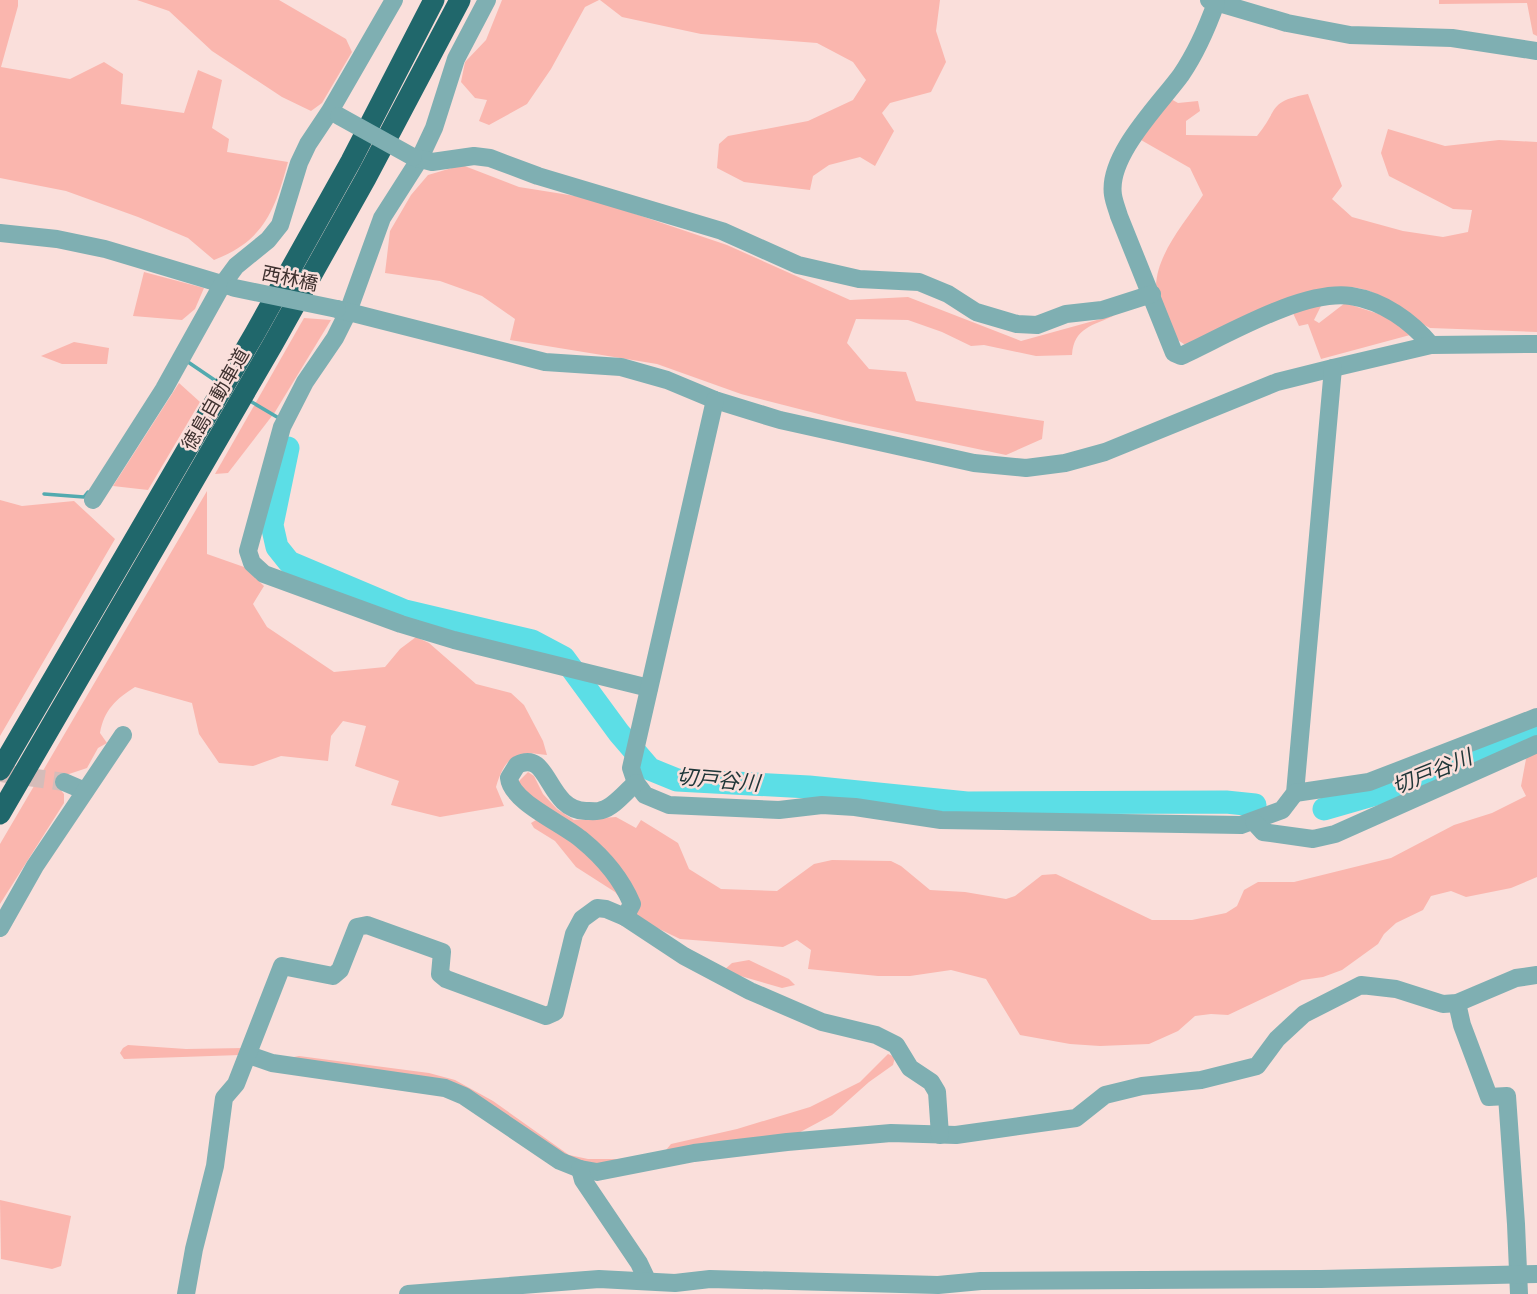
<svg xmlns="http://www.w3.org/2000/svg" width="1537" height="1294" font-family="'Sofia Sans Condensed','Noto Sans JP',sans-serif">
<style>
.green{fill:#fab6ae}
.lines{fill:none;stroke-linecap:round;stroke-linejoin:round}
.stream{stroke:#53aaaf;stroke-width:3.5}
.river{stroke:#5cdee6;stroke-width:23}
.minor-tunnel{stroke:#d5bcb9;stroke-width:18;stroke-dasharray:18 9;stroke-linecap:butt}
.minor{stroke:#7fafb2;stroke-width:18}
.highway{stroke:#20676b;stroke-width:21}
.minor-bridge{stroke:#7fafb2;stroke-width:18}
.labels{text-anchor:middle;stroke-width:5;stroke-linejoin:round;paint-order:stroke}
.street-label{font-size:19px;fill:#3f3230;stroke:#fadfdb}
.water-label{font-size:21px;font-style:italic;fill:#203739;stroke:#fadfdb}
</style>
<rect width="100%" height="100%" fill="#fadfdb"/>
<!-- green -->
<g class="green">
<path d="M 0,0 L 18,0 L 18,6 L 1,67 L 70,79 L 104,62 L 123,74 L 121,104 L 184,113 L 198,70 L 222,80 L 212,128 L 229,139 L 227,152 L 288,162 C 275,210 264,241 214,260 L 188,238 L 138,217 L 66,191 L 0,178 Z"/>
<path d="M 137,0 L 279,0 L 346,39 L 352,52 L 322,103 L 311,111 L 282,97 L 212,51 L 169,11 Z"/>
<path d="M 502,0 L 599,0 L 585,7 L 551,69 L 527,104 L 489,125 L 479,121 L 487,100 L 475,98 L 461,82 L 465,62 L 486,40 Z"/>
<path d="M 600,0 L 940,0 L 936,31 L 946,62 L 931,92 L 890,103 L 882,113 L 894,131 L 875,166 L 860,157 L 829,165 L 813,176 L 810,190 L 744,182 L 717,168 L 719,144 L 728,136 L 808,121 L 853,100 L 866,80 L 853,62 L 817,43 L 701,34 L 622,17 Z"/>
<path d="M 1439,0 L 1537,0 L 1537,36 L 1533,34 L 1527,3 L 1439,4 Z"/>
<path d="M 1308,94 L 1342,186 L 1332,199 L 1352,217 L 1403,231 L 1443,237 L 1468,232 L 1472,210 L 1453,209 L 1389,176 L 1381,153 L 1388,129 L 1445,146 L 1499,140 L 1537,142 L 1537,332 L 1430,328 L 1407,316 L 1410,335 L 1321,359 L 1308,324 L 1299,326 L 1292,311 L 1322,304 L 1314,320 L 1319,323 L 1345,303 L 1388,317 L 1395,305 C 1386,300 1376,293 1366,290 C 1317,274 1232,325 1187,346 L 1173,337 L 1156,286 C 1157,253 1186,221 1203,195 L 1190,168 L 1141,140 L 1171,99 L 1178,103 L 1198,101 L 1200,111 L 1186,121 L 1186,135 L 1257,136 C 1280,108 1267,102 1308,94 Z"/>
<path d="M 462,165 L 519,187 L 588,198 L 727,245 L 850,300 L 908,297 L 1021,341 L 1115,315 C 1093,326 1074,327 1072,355 L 1036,356 L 984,345 L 971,346 L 942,332 L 908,320 L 856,319 L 847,343 L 869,369 L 906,372 L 916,401 L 1044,421 L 1042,439 L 1006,455 L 850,422 L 741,394 L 657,364 L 510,340 L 515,319 L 482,296 L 440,281 L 385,273 L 390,231 L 411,195 L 428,175 Z"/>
<path d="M 144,272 L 204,288 L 195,309 L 182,320 L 133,316 Z"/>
<path d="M 304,318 L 331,320 L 275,412 L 228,473 L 215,474 Z"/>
<path d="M 74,342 L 109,348 L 107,364 L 62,364 L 41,356 Z"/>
<path d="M 179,383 L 200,402 L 148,490 L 113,486 Z"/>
<path d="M 207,491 L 207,554 L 244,567 L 264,586 L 253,604 L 267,627 L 334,672 L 385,667 L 400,649 L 416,637 L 429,643 L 476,684 L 511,693 L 524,705 L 543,741 L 547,755 C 516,750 505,756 496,787 L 504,806 L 440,817 L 391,805 L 399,781 L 355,766 L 366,726 L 343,721 L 331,736 L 328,761 L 281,756 L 253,766 L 219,763 L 199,734 L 192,703 L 135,687 C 116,699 104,710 100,733 L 107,743 L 98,748 L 87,768 L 66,775 L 59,788 L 64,794 L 64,803 L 0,904 L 0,844 Z"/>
<path d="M 0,500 L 22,506 L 74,501 L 115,539 L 0,736 Z"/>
<path d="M 1537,751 L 1537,877 L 1511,888 L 1466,897 L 1451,891 L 1431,896 L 1423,910 L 1396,923 L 1384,934 L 1378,944 L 1342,970 L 1323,977 L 1302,980 L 1228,1015 L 1211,1014 L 1195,1016 L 1178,1031 L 1149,1044 L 1100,1046 L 1070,1044 L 1020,1035 L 986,979 L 951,970 L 910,976 L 878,976 L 808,969 L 811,950 L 797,940 L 783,947 L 680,939 L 651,925 L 638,917 L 615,892 L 576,867 L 555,841 L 534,828 L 531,823 L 536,820 L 561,833 L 518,782 L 528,772 L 534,776 L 543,794 L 557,809 L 574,820 L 616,817 L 636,828 L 641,820 L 678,843 L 689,869 L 721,889 L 777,891 L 814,864 L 832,860 L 891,861 L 901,866 L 930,890 L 965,892 L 1006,899 L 1015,896 L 1042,875 L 1056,874 L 1152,920 L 1192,920 L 1226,913 L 1237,906 L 1244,890 L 1258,882 L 1294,882 L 1391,858 L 1454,825 L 1492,813 L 1526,796 L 1521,786 L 1526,759 Z"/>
<path d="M 749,960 L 789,979 L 795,985 L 782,988 L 723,971 L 732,963 Z"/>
<path d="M 128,1045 L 186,1049 L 244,1048 L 240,1055 L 124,1059 L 120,1053 L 123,1048 Z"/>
<path d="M 888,1054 L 895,1057 L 893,1065 L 869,1082 L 832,1115 L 791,1137 L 661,1156 L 671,1144 L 737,1129 L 810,1107 L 860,1082 Z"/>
<path d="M 299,1056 L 429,1073 L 455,1080 L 493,1101 L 569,1155 L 588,1159 L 622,1159 L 600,1166 L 571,1162 L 472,1094 L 289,1058 Z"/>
<path d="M 0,1200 L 71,1216 L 61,1266 L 52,1269 L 1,1259 Z"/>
</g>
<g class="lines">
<!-- stream -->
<g class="stream">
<path d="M 188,362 L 216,381"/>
<path d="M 250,401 L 277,417"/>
<path d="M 44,494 L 84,497 L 88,492"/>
</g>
<!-- river -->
<g class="river">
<path d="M 288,448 L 272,525 L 277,547 L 289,562 L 405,611 L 532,641 L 564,658 L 619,733 L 650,769 L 677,780 L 809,787 L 967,803 L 1226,802 L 1255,805"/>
<path d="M 1324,809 L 1397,788 L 1537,728"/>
</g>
<!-- minor-tunnel -->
<path class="minor-tunnel" d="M 0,773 L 64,782"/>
<!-- minor -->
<g class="minor">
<path d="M 487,0 L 456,59 L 434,128 L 419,160 L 382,218 L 348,312 L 335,338 L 305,382 L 282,427 L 248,551 L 252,563 L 264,574 L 401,624 L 454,640 L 649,688"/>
<path d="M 1209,0 L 1287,23 L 1350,35 L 1452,38 L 1537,51"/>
<path d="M 1216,3 C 1207,28 1196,53 1181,75 C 1159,105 1107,156 1113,195 C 1114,202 1117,209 1119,216 L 1174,353 L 1181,356 C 1225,336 1303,289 1351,296 C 1383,301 1411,321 1431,345"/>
<path d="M 413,157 L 432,162 L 474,156 L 490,158 L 538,176 L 722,231 L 798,265 L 859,279 L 919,282 L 948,294 L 976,312 L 1017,324 L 1037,325 L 1066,314 L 1102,310 L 1152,294"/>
<path d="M 0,233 L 57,239 L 105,249 L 232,287"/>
<path d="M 337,309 L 545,362 L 621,367 L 667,380 L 715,400 L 780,420 L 974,463 L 1026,468 L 1065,463 L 1105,452 L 1277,382 L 1333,368 L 1431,345 L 1537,344"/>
<path d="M 715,400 L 631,768 L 636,783 L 645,795 L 669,805 L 779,810 L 822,805 L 855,807 L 941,820 L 1241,825 L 1282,810 L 1295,793 L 1333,368"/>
<path d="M 93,500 L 164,389 L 222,285 L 236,266 L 268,240 L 280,225 L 299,163 L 308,144 L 330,111 L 394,0"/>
<path d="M 64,782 L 85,791"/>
<path d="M 1295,793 L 1369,782 L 1537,717"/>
<path d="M 1254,822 L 1263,832 L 1313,839 L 1335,834 L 1537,744"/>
<path d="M 625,917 L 632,904 C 621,878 604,858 582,840 C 564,824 511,802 509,778 L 517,765 C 550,748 546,810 586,811 C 590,811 598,812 602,810 C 614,807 626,791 636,783"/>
<path d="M 0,928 L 35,866 L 123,735"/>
<path d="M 1457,1003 L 1462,1025 L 1489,1097 L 1507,1096 L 1516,1224 L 1519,1294"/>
<path d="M 249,1055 L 272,1063 L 445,1088 L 464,1096 L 560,1161 L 580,1169 L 597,1172 L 694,1153 L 787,1142 L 891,1133 L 956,1135 L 1076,1118 L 1105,1095 L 1142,1086 L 1201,1080 L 1257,1066 L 1277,1039 L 1304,1014 L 1361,985 L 1396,989 L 1443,1004 L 1457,1003 L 1516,978 L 1537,975"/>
<path d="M 580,1169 L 583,1180 L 639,1263 L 647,1280"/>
<path d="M 186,1294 L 194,1249 L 215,1166 L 224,1098 L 236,1084 L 282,966 L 333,976 L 340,970 L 357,927 L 367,925 L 442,952 L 440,974 L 446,979 L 546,1016 L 555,1012 L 574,934 L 582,919 L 597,908 L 606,909 L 625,917 L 684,956 L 750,991 L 822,1022 L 876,1035 L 896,1045 L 910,1068 L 931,1082 L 937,1092 L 940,1135"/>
<path d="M 408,1294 L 599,1279 L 675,1283 L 710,1279 L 938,1285 L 981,1281 L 1321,1279 L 1537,1274"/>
</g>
<!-- highway -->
<g class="highway">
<path d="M 0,770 L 255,333 L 351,161 L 434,0"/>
<path d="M 0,814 L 273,344 L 366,178 L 460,0"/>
</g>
<!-- minor-bridge -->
<g class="minor-bridge">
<path d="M 339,116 L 413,157"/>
<path d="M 235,288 L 337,309"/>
</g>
</g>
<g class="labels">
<!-- street labels -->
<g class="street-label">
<text transform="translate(290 278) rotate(12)" y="7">西林橋</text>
<text transform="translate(215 399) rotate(-60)" y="7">徳島自動車道</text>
</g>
<!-- water labels -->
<g class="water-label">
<text transform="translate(1432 772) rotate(-22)" y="7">切戸谷川</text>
<text transform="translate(718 780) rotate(5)" y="7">切戸谷川</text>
</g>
</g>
</svg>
